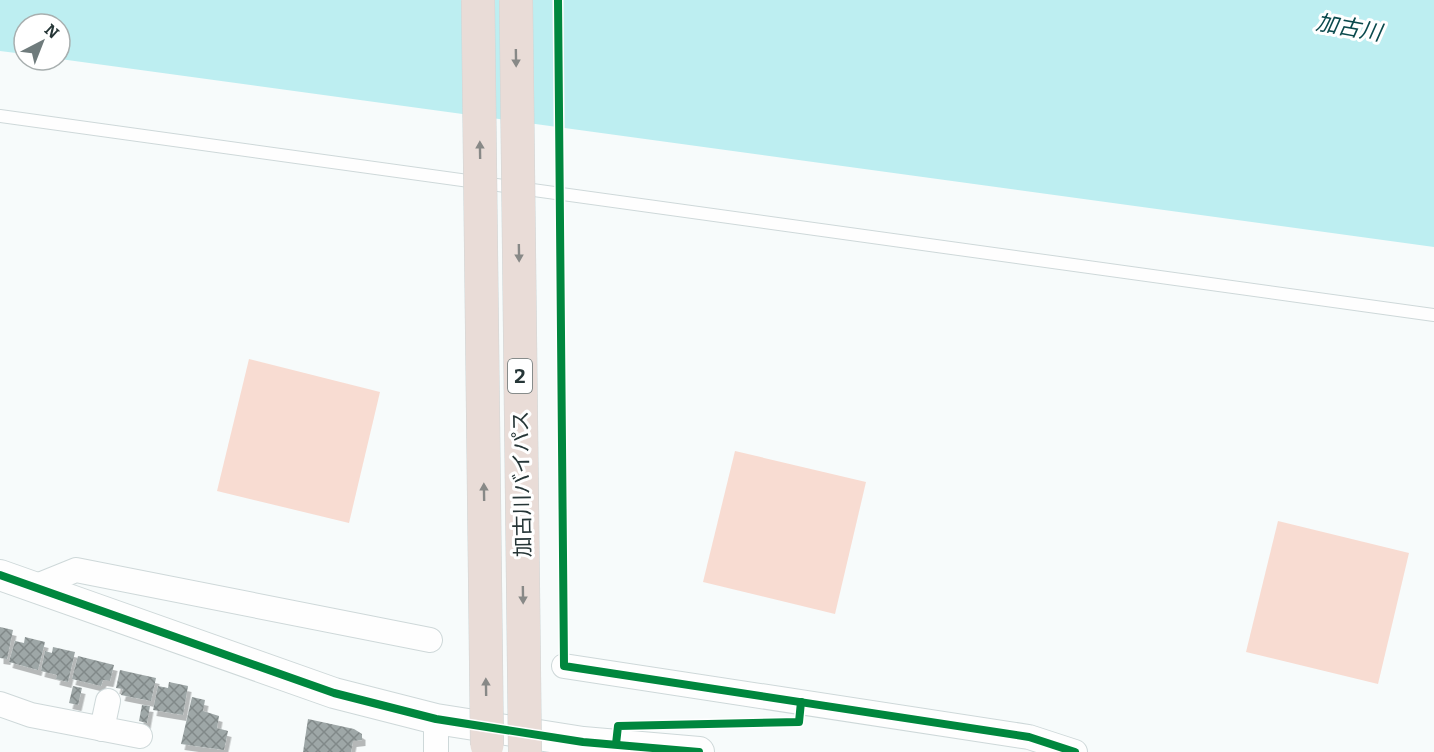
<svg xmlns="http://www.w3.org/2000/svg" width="1434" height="752" font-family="Bitter,'Noto Sans JP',serif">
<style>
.park{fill:#f8dcd2}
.water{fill:#bdeef1}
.building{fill:url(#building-cross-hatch);filter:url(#shadow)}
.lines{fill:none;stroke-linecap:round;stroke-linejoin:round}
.service-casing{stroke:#ced8d9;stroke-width:14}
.minor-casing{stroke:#ced8d9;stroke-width:26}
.tertiary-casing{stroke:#ced8d9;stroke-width:32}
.service{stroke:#fefefe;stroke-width:12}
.minor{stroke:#fefefe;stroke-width:24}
.tertiary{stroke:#fefefe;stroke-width:30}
.motorway-bridge-casing{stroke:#d0d5d5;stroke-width:34;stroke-linecap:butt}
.motorway-bridge{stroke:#e9dcd7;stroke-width:33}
.cycleway-casing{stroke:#fff;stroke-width:11}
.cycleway{stroke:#00873e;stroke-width:8}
.oneway{fill:#888987}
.labels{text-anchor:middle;stroke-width:6;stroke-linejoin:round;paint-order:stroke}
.shield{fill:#fff;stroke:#677273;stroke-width:1.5}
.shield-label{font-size:20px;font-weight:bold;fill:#263637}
.street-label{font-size:21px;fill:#263637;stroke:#fff}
.water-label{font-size:22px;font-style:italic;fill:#0b4a4d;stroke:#fff}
</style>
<defs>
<pattern id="building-cross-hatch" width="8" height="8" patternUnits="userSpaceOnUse" patternTransform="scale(1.5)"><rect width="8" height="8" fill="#9ea7a7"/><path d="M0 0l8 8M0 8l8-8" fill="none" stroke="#818989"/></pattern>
<filter id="shadow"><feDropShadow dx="3.5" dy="6" stdDeviation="0" flood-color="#0004"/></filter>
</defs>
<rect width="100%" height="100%" fill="#f7fbfb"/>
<!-- park -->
<g class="park">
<path d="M 249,359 L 380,392 L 349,523 L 217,491 Z"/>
<path d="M 735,451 L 866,482 L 835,614 L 703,582 Z"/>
<path d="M 1278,521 L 1409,553 L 1378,684 L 1246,652 Z"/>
</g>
<!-- water -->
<path class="water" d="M 0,0 L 1434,0 L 1434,247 L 60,59 L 60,24 L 24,24 L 24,54 L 0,51 Z"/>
<!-- building -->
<g class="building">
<path d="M 0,627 L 13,630 L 7,659 L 0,658 Z"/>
<path d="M 25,637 L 45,642 L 38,670 L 9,662 L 15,641 L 24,643 Z"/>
<path d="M 53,647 L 75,652 L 68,682 L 56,679 L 57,675 L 41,671 L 45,651 L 52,653 Z"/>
<path d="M 78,656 L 114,665 L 110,681 L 103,680 L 101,686 L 72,679 Z"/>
<path d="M 120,670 L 156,678 L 151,701 L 121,695 L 123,689 L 116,688 Z"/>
<path d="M 169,682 L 188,686 L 183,715 L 153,710 L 158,686 L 168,688 Z"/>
<path d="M 73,686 L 82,688 L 78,705 L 69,703 Z"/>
<path d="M 192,697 L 205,700 L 203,711 L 219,716 L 217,728 L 228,731 L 224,750 L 181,744 Z"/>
<path d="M 142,705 L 150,706 L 147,723 L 139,721 Z"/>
<path d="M 308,719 L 354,729 L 362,734 L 362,740 L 353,741 L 351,752 L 303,752 Z"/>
</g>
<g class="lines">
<!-- service casing -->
<g class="service-casing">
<path id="service" d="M 0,116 L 1434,315"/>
</g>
<!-- minor casing -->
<g class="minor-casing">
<g id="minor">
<path d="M 34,587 L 76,570 L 430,640"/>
<path d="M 564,666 L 1029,737 L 1075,752"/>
<path d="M 0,704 L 31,715 L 140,736"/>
<path d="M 102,729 L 108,701"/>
<path d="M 436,752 L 436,719"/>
</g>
</g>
<!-- tertiary casing -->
<g class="tertiary-casing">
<path id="tertiary" d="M 0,575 L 334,693 L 436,719 L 583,742 L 699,752"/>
</g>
<!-- service -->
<use href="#service" class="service"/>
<!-- minor -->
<use href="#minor" class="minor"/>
<!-- tertiary -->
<use href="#tertiary" class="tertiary"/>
<!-- motorway-bridge casing -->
<g class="motorway-bridge-casing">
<g id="motorway-bridge">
<path d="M 478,0 L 487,745"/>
<path d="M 516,0 L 525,752"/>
</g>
</g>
<!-- motorway-bridge -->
<use href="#motorway-bridge" class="motorway-bridge"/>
<!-- cycleway casing -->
<g class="cycleway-casing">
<g id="cycleway">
<path d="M 558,0 L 564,666 L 1029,737 L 1075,752"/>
<path d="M 0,575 L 334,693 L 436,719 L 583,742 L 699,752"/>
<path d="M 616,744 L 618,726 L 799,722 L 801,702"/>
</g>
</g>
<!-- cycleway -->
<use href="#cycleway" class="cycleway"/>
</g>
<!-- one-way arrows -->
<defs><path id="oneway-solid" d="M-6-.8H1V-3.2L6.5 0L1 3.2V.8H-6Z" transform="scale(1.5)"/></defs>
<g class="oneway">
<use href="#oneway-solid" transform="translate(516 58) rotate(89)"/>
<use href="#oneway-solid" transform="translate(480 150) rotate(-91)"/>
<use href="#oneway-solid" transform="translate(519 253) rotate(89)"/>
<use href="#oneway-solid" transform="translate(484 492) rotate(-91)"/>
<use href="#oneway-solid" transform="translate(523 595) rotate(89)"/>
<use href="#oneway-solid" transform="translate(486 687) rotate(-91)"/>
</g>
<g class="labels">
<!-- shield labels -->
<rect class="shield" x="508" y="359" width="24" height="34" rx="4.5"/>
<g class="shield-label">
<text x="520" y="383">2</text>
</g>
<!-- street labels -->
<g class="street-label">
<text transform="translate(522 484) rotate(-91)" y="7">加古川バイパス</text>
</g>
<!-- water labels -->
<g class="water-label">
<text transform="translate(1349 27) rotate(10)" y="8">加古川</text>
</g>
</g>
<!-- north arrow -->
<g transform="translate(42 42) rotate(42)"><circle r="28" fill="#ffffff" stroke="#a8afaf" stroke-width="1.5"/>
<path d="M0-4.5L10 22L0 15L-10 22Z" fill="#6f7b7c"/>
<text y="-9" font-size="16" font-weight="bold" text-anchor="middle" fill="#263637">N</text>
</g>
</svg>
